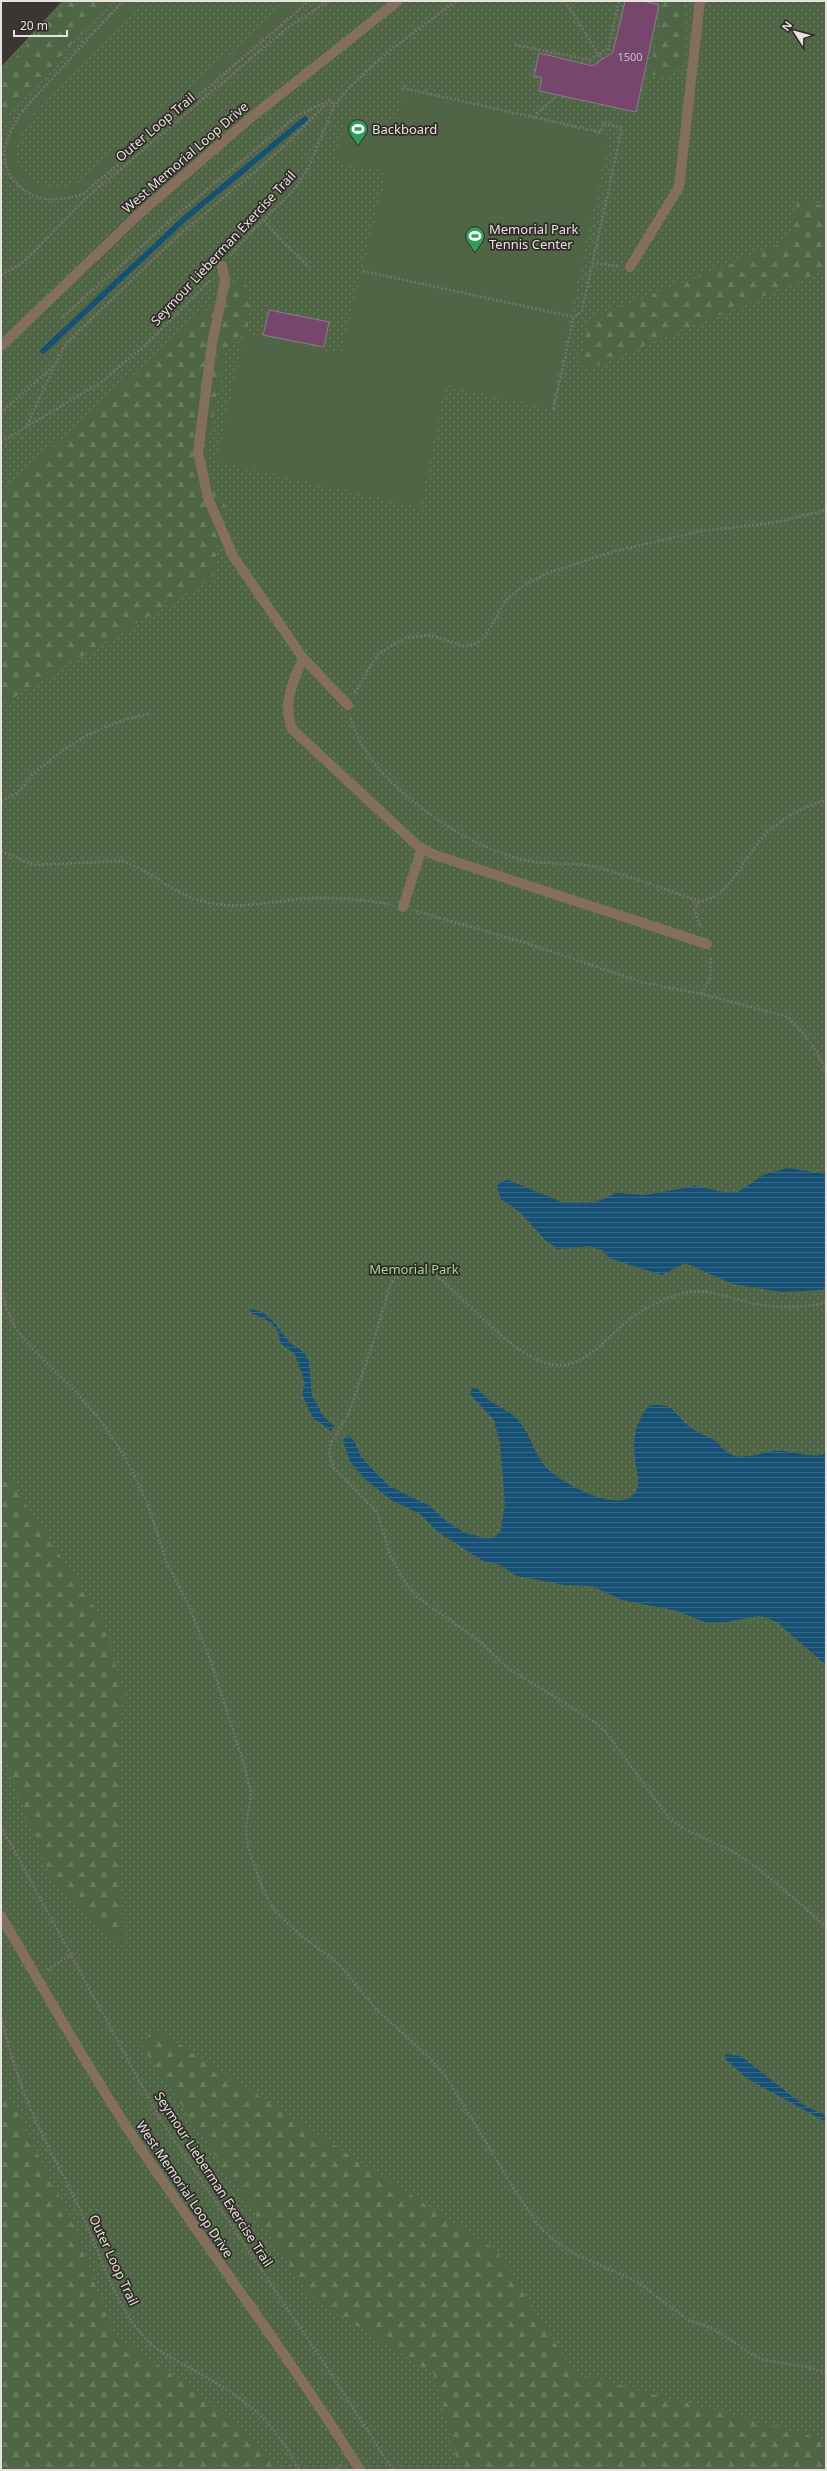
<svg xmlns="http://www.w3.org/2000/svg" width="827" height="2471" font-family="'Noto Sans',sans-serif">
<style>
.grass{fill:url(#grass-dots)}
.forest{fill:url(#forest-firs)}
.pitch{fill:#506545}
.water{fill:url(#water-rules)}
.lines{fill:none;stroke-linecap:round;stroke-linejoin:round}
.stream{stroke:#165075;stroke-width:5.5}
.building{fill:#76466d;stroke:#878086}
.path{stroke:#76716d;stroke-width:2.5;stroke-dasharray:2 2;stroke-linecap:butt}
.minor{stroke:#846f5d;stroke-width:10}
.labels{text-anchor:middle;stroke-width:3.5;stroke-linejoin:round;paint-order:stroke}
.number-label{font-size:11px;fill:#cabcc2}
.street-label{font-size:13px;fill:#e6e3df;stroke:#312b27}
.poi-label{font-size:13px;fill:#e6e3df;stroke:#312b27;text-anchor:start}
.park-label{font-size:13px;fill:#a7d88b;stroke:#312b27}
</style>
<defs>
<pattern id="grass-dots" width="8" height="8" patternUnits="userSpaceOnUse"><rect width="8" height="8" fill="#506545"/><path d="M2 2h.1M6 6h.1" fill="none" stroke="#697b5f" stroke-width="1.8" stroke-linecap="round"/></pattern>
<pattern id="forest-firs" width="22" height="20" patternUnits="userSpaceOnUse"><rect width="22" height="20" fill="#506545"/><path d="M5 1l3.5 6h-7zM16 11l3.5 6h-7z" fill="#697b5f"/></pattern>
<pattern id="water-rules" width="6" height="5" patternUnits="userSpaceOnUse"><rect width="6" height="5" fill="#165075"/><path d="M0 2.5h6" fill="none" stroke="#386988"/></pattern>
</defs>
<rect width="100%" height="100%" fill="#3b3631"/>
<!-- grass -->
<path class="grass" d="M 62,1 L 826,1 L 826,2470 L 1,2470 L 1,67 Z"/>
<!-- forest -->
<g class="forest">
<path d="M 68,1 L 110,1 L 1,123 L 1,73 Z"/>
<path d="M 664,1 L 685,1 L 683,65 L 671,75 L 649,75 Z"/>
<path d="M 798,199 L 826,207 L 826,270 L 578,373 L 590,319 L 788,241 Z"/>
<path d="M 243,277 L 250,309 L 248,326 L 225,350 L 204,468 L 225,506 L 212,578 L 1,705 L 1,493 Z"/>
<path d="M 1,1466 L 100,1616 L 123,1688 L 119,1765 L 123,1947 L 53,1882 L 1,1749 Z"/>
<path d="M 154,2028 L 497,2251 L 574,2373 L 826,2440 L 826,2470 L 460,2470 L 434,2374 L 311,2297 L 141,2045 Z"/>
<path d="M 1,2081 L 74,2226 L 113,2334 L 203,2396 L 281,2470 L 1,2470 Z"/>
</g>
<!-- pitch -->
<g class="pitch">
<path d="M 123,1 L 139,1 L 31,117 C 15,138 8,165 33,182 C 40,186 48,190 57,189 C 68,189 78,182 88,176 L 292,1 L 309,1 L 83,194 C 59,201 39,204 18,185 C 7,175 2,160 6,144 C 14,115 40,93 59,71 C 80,48 101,24 123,1 Z"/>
<path d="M 404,90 L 609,137 L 550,408 L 445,385 L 420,507 L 217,461 L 245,333 L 341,354 L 387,172 L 336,161 L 345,121 L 394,134 Z"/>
</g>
<!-- water -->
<g class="water">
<path d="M 788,1168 L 826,1174 L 826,1288 L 822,1290 L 781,1292 L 733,1284 L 685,1263 L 662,1275 L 609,1258 L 602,1250 L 589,1246 L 558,1249 L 545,1240 L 520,1212 L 501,1199 L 497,1187 L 500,1182 L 508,1180 L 562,1202 L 587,1203 L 599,1201 L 616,1193 L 645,1195 L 695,1186 L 724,1192 L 738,1192 L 765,1174 Z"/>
<path d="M 252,1309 L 264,1313 L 274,1322 L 290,1343 L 305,1353 L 309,1362 L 312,1396 L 324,1417 L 334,1426 L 331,1431 L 312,1417 L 302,1393 L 305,1383 L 295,1354 L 281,1344 L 277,1329 L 269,1321 L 249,1312 Z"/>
<path d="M 472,1388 L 477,1388 C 481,1392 485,1397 490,1401 C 499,1407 509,1411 517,1419 C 530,1433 533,1452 545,1466 C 558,1482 625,1519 637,1489 C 640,1481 637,1473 636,1465 C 632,1442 634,1423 649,1406 C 676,1401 674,1416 690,1427 C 697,1433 706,1435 714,1440 C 720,1443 723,1451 730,1454 C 746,1462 766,1449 784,1451 C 795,1452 816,1459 826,1453 L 826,1665 L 778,1623 L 768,1618 L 759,1616 L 721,1623 L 704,1622 L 678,1611 L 622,1600 L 592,1586 L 564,1585 L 517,1576 L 498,1564 L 483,1561 L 437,1531 L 420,1514 L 391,1500 L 365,1479 L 350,1462 L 343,1440 L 348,1435 L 355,1442 L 361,1457 L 389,1486 L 430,1506 L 446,1521 L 465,1533 L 488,1539 L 496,1536 L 501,1530 L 505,1503 L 500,1444 L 494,1420 L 470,1394 Z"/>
<path d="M 725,2054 L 741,2056 L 802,2104 L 826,2116 L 826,2122 L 748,2079 L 726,2060 Z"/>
</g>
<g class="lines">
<!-- stream -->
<path class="stream" d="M 43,351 L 183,220 L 305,119"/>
</g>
<!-- building -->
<g class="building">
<path d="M 625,1 L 643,1 L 659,5 L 636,112 L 539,91 L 542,78 L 534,76 L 539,53 L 593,66 L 613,52 Z"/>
<path d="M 269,310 L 329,322 L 324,347 L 263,335 Z"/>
</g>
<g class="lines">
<!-- path -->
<g class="path">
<path d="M 123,1 C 102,24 80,48 59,71 C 40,93 14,115 6,144 C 2,160 7,175 18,185 C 39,204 59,201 83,194 L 309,1"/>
<path d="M 565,1 L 602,60"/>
<path d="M 515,45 L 590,60 L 608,49 L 619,1"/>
<path d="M 403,88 L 600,132 L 604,123 L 622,128 L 582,311 L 574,317 L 553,410"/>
<path d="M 536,118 L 537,113 L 558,95"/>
<path d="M 264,220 L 282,241 L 309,267"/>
<path d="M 230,256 L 255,228 L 292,192 L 307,171 L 334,106 L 349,88 L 388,52 L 456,1"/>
<path d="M 592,263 L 618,266"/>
<path d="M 363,271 L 574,317"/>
<path d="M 1,275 L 24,262 L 84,200 L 287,28 L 329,1"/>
<path d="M 63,317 L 180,212 L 296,116 L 330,100 L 334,106"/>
<path d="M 1,413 L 53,366"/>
<path d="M 27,425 L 65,344 L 177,237 L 287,144 L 330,100"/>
<path d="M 1,442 L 103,381 L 144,346 L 211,279"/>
<path d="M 355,693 L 378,654 L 405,638 L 430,635 L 463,646 L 475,644 L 484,638 L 506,600 L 524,585 L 548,573 L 612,552 L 701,531 L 773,523 L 826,510"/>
<path d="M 351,718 C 364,779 465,847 524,860 C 549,866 575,861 599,868 C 633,877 666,890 699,901 C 731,900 747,849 770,830 C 786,816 806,806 826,800"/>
<path d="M 1,801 C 24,792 21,784 38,770 C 71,742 106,722 149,714"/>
<path d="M 1,851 L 34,865 L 122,861 C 154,872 176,897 210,903 C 245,910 281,899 316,898 C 341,898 365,900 389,904"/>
<path d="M 699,902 L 694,909 L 701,928"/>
<path d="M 416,911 L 526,943 L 645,983 L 702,994 L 788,1017 L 804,1034 L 818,1054 L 826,1072"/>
<path d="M 702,994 L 710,978 L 711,957"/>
<path d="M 1,1285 L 5,1304 L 15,1327 L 26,1342 L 78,1394 L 101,1421 L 125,1457 L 147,1502 L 167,1563 L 189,1606 L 211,1662 L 243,1761 L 251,1793 L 246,1828 L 247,1844 L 263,1890 L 275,1911 L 300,1935 L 337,1962 L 376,2009 L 429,2057 L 445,2075 L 516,2192 L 539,2226 L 549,2236 L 571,2252 L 636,2281 L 688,2320 L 714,2329 L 753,2355 L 764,2360 L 808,2367 L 826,2373"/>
<path d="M 826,1303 C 800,1308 777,1308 751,1303 C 731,1298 708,1289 688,1292 C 667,1296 642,1309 626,1322 C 595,1349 574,1381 530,1356 C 493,1335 467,1299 433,1273 L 424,1268 L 406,1268 L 393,1279 L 390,1286 L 373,1343 L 348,1415 L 331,1443 L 329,1453 L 334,1468 L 377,1512 L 391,1557 L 403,1579 L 417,1597 L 478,1640 L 508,1668 L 595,1722 L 606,1732 L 669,1818 L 682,1828 L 732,1851 L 758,1868 L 826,1926"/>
<path d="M 1,1826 L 160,2119 L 326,2366 L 393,2470"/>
<path d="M 47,1970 L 72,1954"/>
<path d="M 1,2018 C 10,2052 20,2086 35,2119 C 50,2152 68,2183 83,2216 C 101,2257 115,2306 146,2339 C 160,2354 180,2362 197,2372 C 247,2400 272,2418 299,2470"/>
<path d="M 333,2470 L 342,2465"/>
</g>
<!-- minor -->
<g class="minor">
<path d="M 222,266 L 225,281 L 212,344 L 198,452 L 208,498 L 233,556 L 259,594 L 303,658 L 348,705"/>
<path d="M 630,267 L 679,187 L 700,1"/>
<path d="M 1,346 L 139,214 L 248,120 L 398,1"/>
<path d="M 303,658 C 293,682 281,706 293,730 L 419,847 L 435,855 L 707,944"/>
<path d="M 403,907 L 422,848"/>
<path d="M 1,1916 C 46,1993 90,2072 139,2146 C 212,2255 291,2359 360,2470"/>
</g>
</g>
<!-- icons -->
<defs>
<g id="stadium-pin" transform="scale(1)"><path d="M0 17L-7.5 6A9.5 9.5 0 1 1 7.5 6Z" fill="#2e9e5b" stroke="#312b27"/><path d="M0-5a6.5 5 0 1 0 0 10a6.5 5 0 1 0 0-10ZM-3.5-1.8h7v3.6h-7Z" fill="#fff"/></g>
</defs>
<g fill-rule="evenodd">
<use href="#stadium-pin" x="358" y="129"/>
<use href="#stadium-pin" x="475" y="236"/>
</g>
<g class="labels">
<!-- number labels -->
<g class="number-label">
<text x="630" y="61">1500</text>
</g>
<!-- street labels -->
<g class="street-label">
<text transform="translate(155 127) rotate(-40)" y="5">Outer Loop Trail</text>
<text transform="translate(185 157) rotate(-41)" y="5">West Memorial Loop Drive</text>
<text transform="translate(223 248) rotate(-47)" y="5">Seymour Lieberman Exercise Trail</text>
<text transform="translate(214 2179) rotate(57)" y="5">Seymour Lieberman Exercise Trail</text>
<text transform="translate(185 2189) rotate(56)" y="5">West Memorial Loop Drive</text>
<text transform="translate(114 2260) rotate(65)" y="5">Outer Loop Trail</text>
</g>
<!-- poi labels -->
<g class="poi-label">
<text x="372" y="134">Backboard</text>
<text x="489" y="234">Memorial Park<tspan x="489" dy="15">Tennis Center</tspan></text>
</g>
<!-- park labels -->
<g class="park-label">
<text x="414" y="1274">Memorial Park</text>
</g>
</g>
<!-- border -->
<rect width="827" height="2471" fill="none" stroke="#e6e3df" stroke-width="4"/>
<!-- north arrow -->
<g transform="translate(795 32) rotate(306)" stroke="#312b27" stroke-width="3" paint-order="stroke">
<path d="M0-3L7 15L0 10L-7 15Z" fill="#e6e3df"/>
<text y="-6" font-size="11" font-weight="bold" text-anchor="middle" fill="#e6e3df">N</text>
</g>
<!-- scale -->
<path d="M14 30v6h53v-6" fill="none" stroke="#e6e3df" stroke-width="2"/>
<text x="20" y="30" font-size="12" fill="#e6e3df" stroke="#312b27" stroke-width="3" paint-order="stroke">20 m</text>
</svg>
